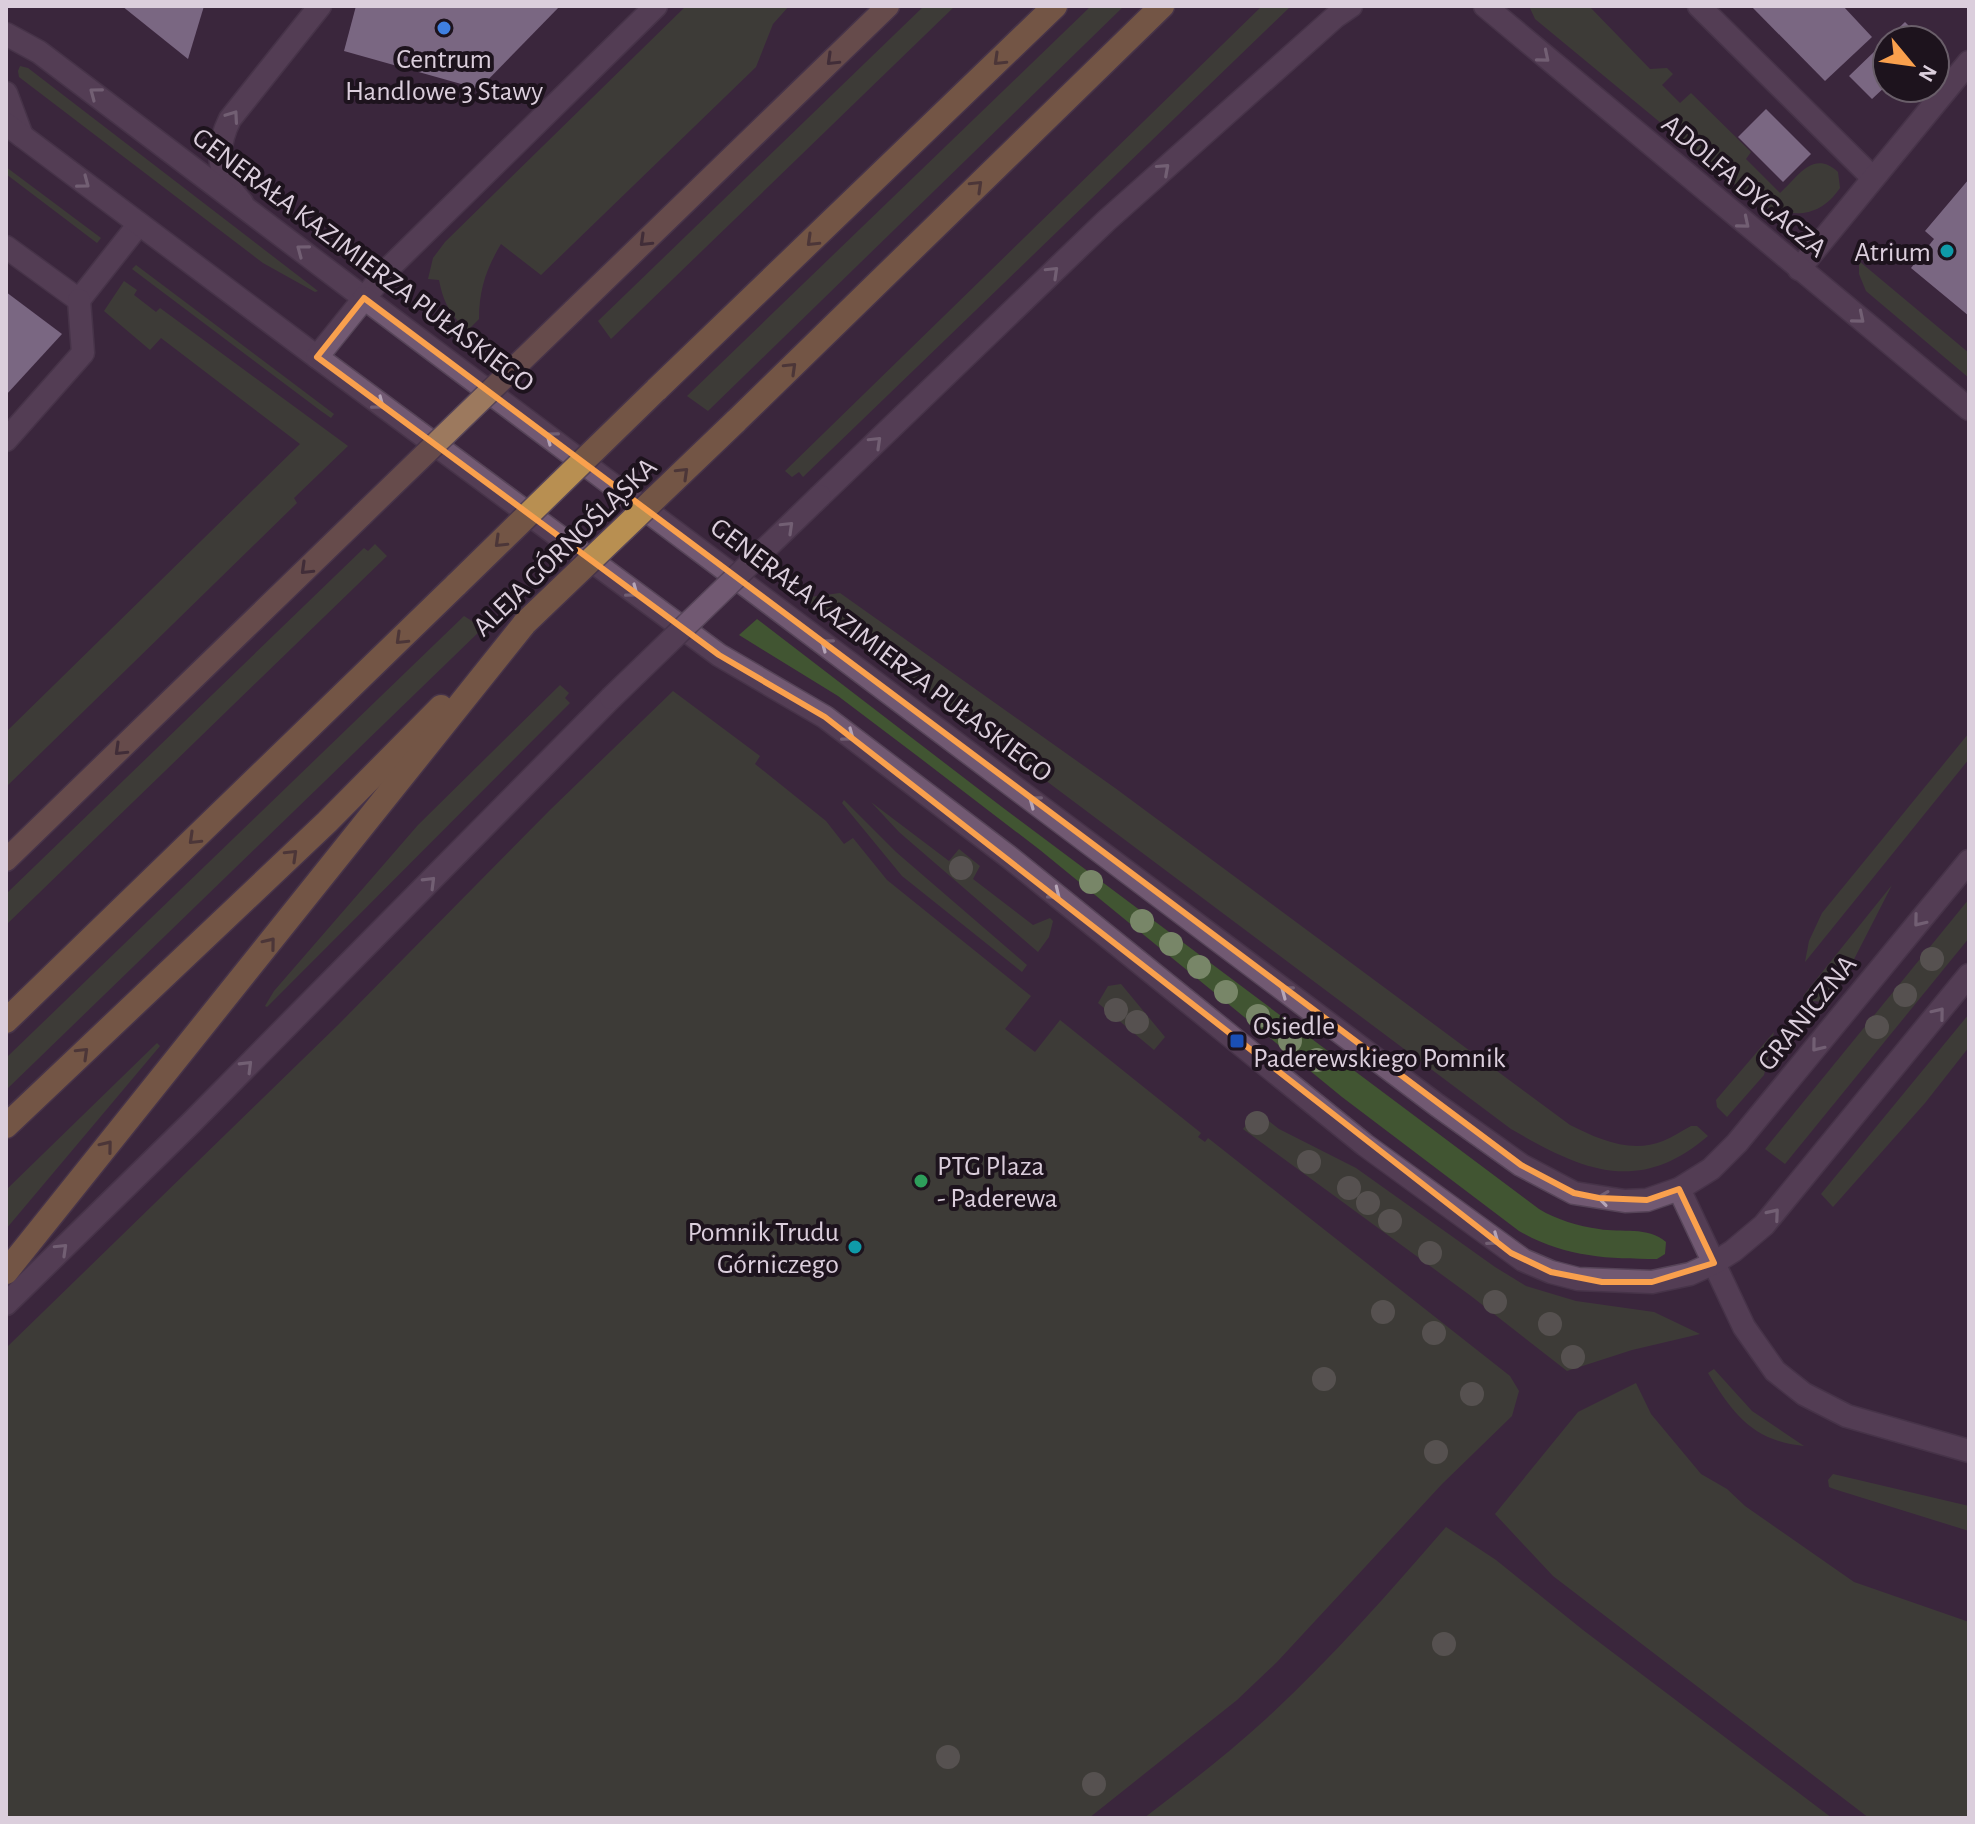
<svg xmlns="http://www.w3.org/2000/svg" width="1975" height="1824" font-family="'Alegreya Sans',sans-serif">
<style>
.green{fill:#415532}
.building{fill:#c8b6d8}
.lines{fill:none;stroke-linecap:round;stroke-linejoin:round}
.service-casing{stroke:#564458;stroke-width:25}
.minor-casing{stroke:#564458;stroke-width:25}
.tertiary-casing{stroke:#564458;stroke-width:25}
.primary-casing{stroke:#564458;stroke-width:25}
.motorway-casing{stroke:#564458;stroke-width:27}
.service{stroke:#715972;stroke-width:22}
.minor{stroke:#715972;stroke-width:22}
.tertiary{stroke:#715972;stroke-width:22}
.primary{stroke:#9c795e;stroke-width:22}
.motorway{stroke:#b88f51;stroke-width:24}
.tertiary-bridge-casing{stroke:#564458;stroke-width:25;stroke-linecap:butt}
.primary-bridge-casing{stroke:#564458;stroke-width:25;stroke-linecap:butt}
.motorway-bridge-casing{stroke:#564458;stroke-width:27;stroke-linecap:butt}
.tertiary-bridge{stroke:#715972;stroke-width:22}
.primary-bridge{stroke:#9c795e;stroke-width:22}
.motorway-bridge{stroke:#b88f51;stroke-width:24}
.tree{fill:#788668}
.oneway{stroke:#b6a5b7}
.oneway2{stroke:#493734}
.oneway3{stroke:#634b34}
.marked{fill:none;stroke:#f9a04d;stroke-width:6;stroke-linejoin:round}
.shop-dot{fill:#3f7fe0;stroke:#1d131d;stroke-width:3}
.culture-dot{fill:#0f9aa8;stroke:#1d131d;stroke-width:3}
.transit-dot{fill:#1a4fb4;stroke:#1d131d;stroke-width:3}
.leisure-dot{fill:#2e9e5b;stroke:#1d131d;stroke-width:3}
.labels{text-anchor:middle;stroke-width:8;stroke-linejoin:round;paint-order:stroke}
.poi-label{font-size:28px;fill:#dbcedc;stroke:#1d131d;text-anchor:end}
.street-label{font-size:28px;fill:#dbcedc;stroke:#1d131d}
</style>
<rect width="100%" height="100%" fill="#3b263d"/>
<!-- green -->
<g class="green">
<path d="M 686,6 L 789,6 L 773,24 L 756,67 L 541,275 L 501,244 C 486,269 479,290 479,319 L 468,330 C 450,316 443,301 439,280 L 428,279 L 433,258 L 445,242 Z"/>
<path d="M 924,6 L 955,6 L 611,339 L 598,321 Z"/>
<path d="M 1091,6 L 1124,6 L 708,411 L 687,396 Z"/>
<path d="M 1262,6 L 1291,6 L 803,477 L 799,472 L 792,477 L 785,471 Z"/>
<path d="M 1529,6 L 1589,6 L 1650,69 L 1667,68 L 1673,74 L 1662,85 L 1680,103 L 1691,93 L 1751,152 L 1746,159 L 1780,193 C 1798,177 1813,149 1838,172 L 1840,188 C 1818,220 1791,217 1759,204 L 1535,19 Z"/>
<path d="M 20,66 L 28,68 L 318,291 L 315,292 L 263,263 L 19,77 L 18,71 Z"/>
<path d="M 6,167 L 101,238 L 97,243 L 6,174 Z"/>
<path d="M 1859,261 L 1969,353 L 1969,378 L 1866,291 L 1859,274 Z"/>
<path d="M 136,265 L 334,414 L 331,418 L 321,411 L 132,269 Z"/>
<path d="M 124,281 L 137,290 L 134,295 L 156,312 L 160,308 L 348,446 L 294,498 L 297,503 L 6,787 L 6,732 L 300,444 L 161,338 L 150,350 L 104,311 Z"/>
<path d="M 375,544 L 387,556 L 6,925 L 6,894 L 364,548 L 368,551 Z"/>
<path d="M 840,593 L 1115,788 L 1570,1125 C 1598,1139 1631,1154 1663,1141 C 1673,1137 1681,1131 1691,1126 L 1697,1126 L 1708,1136 C 1638,1196 1582,1170 1511,1129 L 802,598 Z"/>
<path d="M 464,616 L 483,628 L 6,1090 L 6,1058 Z"/>
<path d="M 757,619 L 1002,807 L 1539,1209 C 1557,1220 1578,1226 1599,1229 C 1621,1233 1648,1226 1666,1242 L 1665,1254 L 1657,1259 C 1607,1259 1564,1257 1519,1231 L 1342,1097 L 1040,850 L 920,758 L 838,696 L 739,635 Z"/>
<path d="M 560,685 L 569,693 L 565,698 L 570,703 L 267,1007 L 265,1006 L 274,991 L 418,825 Z"/>
<path d="M 673,691 L 760,756 L 755,764 L 826,821 L 844,844 L 853,838 L 887,880 L 1031,996 L 1005,1029 L 1035,1052 L 1060,1020 L 1201,1133 L 1198,1137 L 1205,1142 L 1208,1138 L 1510,1376 L 1519,1391 L 1512,1416 L 1442,1484 L 1277,1662 L 1237,1700 L 1089,1818 L 6,1818 L 6,1348 L 339,1024 L 550,810 Z"/>
<path d="M 1969,733 L 1969,759 L 1805,962 L 1809,941 L 1822,913 Z"/>
<path d="M 844,800 L 896,852 L 1027,965 L 1022,972 L 902,876 L 842,803 Z"/>
<path d="M 871,802 L 949,861 L 959,849 L 980,866 L 973,879 L 1033,925 L 1050,918 L 1053,921 L 1049,937 L 1038,952 L 899,832 Z"/>
<path d="M 1892,885 L 1848,971 L 1824,1002 C 1816,1001 1809,1002 1803,996 Z"/>
<path d="M 1969,899 L 1969,938 L 1785,1164 L 1765,1149 Z"/>
<path d="M 1121,984 L 1165,1037 L 1154,1050 L 1098,1003 L 1108,986 Z"/>
<path d="M 1969,1014 L 1969,1047 L 1925,1103 L 1833,1207 L 1821,1194 Z"/>
<path d="M 1774,1032 L 1764,1075 L 1727,1117 L 1717,1107 L 1716,1100 Z"/>
<path d="M 157,1043 L 160,1046 L 6,1229 L 6,1190 Z"/>
<path d="M 1257,1112 L 1279,1129 L 1356,1168 L 1495,1267 L 1526,1286 L 1576,1301 L 1654,1312 L 1700,1334 L 1632,1350 L 1567,1371 L 1471,1296 L 1243,1129 Z"/>
<path d="M 1714,1369 L 1752,1411 L 1804,1446 C 1753,1441 1733,1414 1708,1373 Z"/>
<path d="M 1636,1383 L 1651,1414 L 1701,1474 L 1727,1489 L 1745,1506 L 1854,1582 L 1969,1622 L 1969,1818 L 1869,1818 L 1553,1576 L 1495,1514 L 1578,1412 Z"/>
<path d="M 1833,1474 L 1969,1506 L 1969,1531 L 1834,1489 L 1829,1487 L 1828,1480 Z"/>
<path d="M 1446,1527 L 1496,1560 L 1583,1630 L 1832,1818 L 1144,1818 C 1186,1786 1228,1754 1267,1718 C 1331,1659 1389,1593 1446,1527 Z"/>
</g>
<!-- building -->
<g class="building">
<path d="M 122,6 L 204,6 L 188,59 Z"/>
<path d="M 356,6 L 560,6 L 479,89 L 344,51 Z"/>
<path d="M 1751,6 L 1843,6 L 1872,37 L 1825,81 Z"/>
<path d="M 1905,22 L 1923,40 L 1887,40 L 1887,85 L 1872,99 L 1849,76 Z"/>
<path d="M 1766,109 L 1811,154 L 1783,182 L 1738,137 Z"/>
<path d="M 1969,179 L 1969,316 L 1911,268 L 1934,239 L 1925,231 Z"/>
<path d="M 6,292 L 62,334 L 6,395 Z"/>
</g>
<g class="lines">
<!-- service casing -->
<g class="service-casing">
<g id="service">
<path d="M 1699,6 L 1873,178"/>
<path d="M 6,93 L 22,136"/>
<path d="M 242,203 C 218,177 214,151 230,119 L 320,6"/>
<path d="M 6,247 L 79,300 L 139,224"/>
<path d="M 1799,269 L 1969,62"/>
<path d="M 6,440 L 83,353 L 79,300"/>
</g>
</g>
<!-- minor casing -->
<g class="minor-casing">
<g id="minor">
<path d="M 6,34 L 39,52 L 364,298"/>
<path d="M 6,124 L 317,357"/>
<path d="M 1679,1189 L 1744,1327 L 1775,1371 L 1804,1394 L 1847,1416 L 1969,1451"/>
</g>
</g>
<!-- tertiary casing -->
<g class="tertiary-casing">
<g id="tertiary">
<path d="M 656,6 L 388,269 L 317,357 L 719,655 L 825,717 L 1009,857 L 1365,1145 L 1523,1260 L 1551,1272 L 1578,1279 L 1652,1282 L 1690,1274 L 1714,1263 L 1733,1251 L 1764,1225 L 1969,975"/>
<path d="M 1485,6 L 1969,409"/>
<path d="M 364,298 L 1437,1105 L 1521,1165 L 1574,1193 L 1625,1201 L 1647,1200 L 1679,1189 L 1711,1169 L 1737,1143 L 1969,861"/>
<path d="M 820,496 L 1106,221 L 1335,17 L 1351,6"/>
<path d="M 6,1304 L 191,1123 L 611,698"/>
</g>
</g>
<!-- primary casing -->
<g class="primary-casing">
<g id="primary">
<path d="M 573,311 L 888,6"/>
<path d="M 6,860 L 362,515"/>
</g>
</g>
<!-- motorway casing -->
<g class="motorway-casing">
<g id="motorway">
<path d="M 656,390 L 1055,6"/>
<path d="M 735,422 L 1162,6"/>
<path d="M 6,1021 L 457,584"/>
<path d="M 6,1126 L 327,822 L 441,707"/>
<path d="M 6,1272 L 525,623"/>
</g>
</g>
<!-- service -->
<use href="#service" class="service"/>
<!-- minor -->
<use href="#minor" class="minor"/>
<!-- tertiary -->
<use href="#tertiary" class="tertiary"/>
<!-- primary -->
<use href="#primary" class="primary"/>
<!-- motorway -->
<use href="#motorway" class="motorway"/>
<!-- tertiary-bridge casing -->
<g class="tertiary-bridge-casing">
<path id="tertiary-bridge" d="M 611,698 L 820,496"/>
</g>
<!-- primary-bridge casing -->
<g class="primary-bridge-casing">
<path id="primary-bridge" d="M 362,515 L 573,311"/>
</g>
<!-- motorway-bridge casing -->
<g class="motorway-bridge-casing">
<g id="motorway-bridge">
<path d="M 457,584 L 656,390"/>
<path d="M 525,623 L 735,422"/>
</g>
</g>
<!-- tertiary-bridge -->
<use href="#tertiary-bridge" class="tertiary-bridge"/>
<!-- primary-bridge -->
<use href="#primary-bridge" class="primary-bridge"/>
<!-- motorway-bridge -->
<use href="#motorway-bridge" class="motorway-bridge"/>
</g>
<!-- trees -->
<g class="tree">
<circle cx="961" cy="868" r="12"/>
<circle cx="1091" cy="882" r="12"/>
<circle cx="1142" cy="921" r="12"/>
<circle cx="1171" cy="944" r="12"/>
<circle cx="1932" cy="959" r="12"/>
<circle cx="1199" cy="967" r="12"/>
<circle cx="1226" cy="992" r="12"/>
<circle cx="1905" cy="995" r="12"/>
<circle cx="1116" cy="1010" r="12"/>
<circle cx="1258" cy="1016" r="12"/>
<circle cx="1137" cy="1022" r="12"/>
<circle cx="1877" cy="1027" r="12"/>
<circle cx="1290" cy="1041" r="12"/>
<circle cx="1317" cy="1060" r="12"/>
<circle cx="1257" cy="1123" r="12"/>
<circle cx="1309" cy="1162" r="12"/>
<circle cx="1349" cy="1188" r="12"/>
<circle cx="1368" cy="1203" r="12"/>
<circle cx="1390" cy="1221" r="12"/>
<circle cx="1430" cy="1253" r="12"/>
<circle cx="1495" cy="1302" r="12"/>
<circle cx="1383" cy="1312" r="12"/>
<circle cx="1550" cy="1324" r="12"/>
<circle cx="1434" cy="1333" r="12"/>
<circle cx="1573" cy="1357" r="12"/>
<circle cx="1324" cy="1379" r="12"/>
<circle cx="1472" cy="1394" r="12"/>
<circle cx="1436" cy="1452" r="12"/>
<circle cx="1444" cy="1644" r="12"/>
<circle cx="948" cy="1757" r="12"/>
<circle cx="1094" cy="1784" r="12"/>
</g>
<!-- one-way arrows -->
<defs><path id="oneway-chevron" d="M-2-3.5L2.5 0L-2 3.5" fill="none" stroke-width="1.6" stroke-linecap="round" stroke-linejoin="round" transform="scale(2)"/></defs>
<g class="oneway">
<use href="#oneway-chevron" transform="translate(1544 57) rotate(40)"/>
<use href="#oneway-chevron" transform="translate(95 93) rotate(-143)"/>
<use href="#oneway-chevron" transform="translate(233 116) rotate(-55)"/>
<use href="#oneway-chevron" transform="translate(1164 169) rotate(-42)"/>
<use href="#oneway-chevron" transform="translate(84 183) rotate(37)"/>
<use href="#oneway-chevron" transform="translate(1744 223) rotate(40)"/>
<use href="#oneway-chevron" transform="translate(302 250) rotate(-143)"/>
<use href="#oneway-chevron" transform="translate(1053 272) rotate(-44)"/>
<use href="#oneway-chevron" transform="translate(1859 318) rotate(40)"/>
<use href="#oneway-chevron" transform="translate(379 404) rotate(37)"/>
<use href="#oneway-chevron" transform="translate(551 437) rotate(-143)"/>
<use href="#oneway-chevron" transform="translate(876 442) rotate(-44)"/>
<use href="#oneway-chevron" transform="translate(788 527) rotate(-44)"/>
<use href="#oneway-chevron" transform="translate(633 592) rotate(37)"/>
<use href="#oneway-chevron" transform="translate(826 644) rotate(-143)"/>
<use href="#oneway-chevron" transform="translate(849 736) rotate(37)"/>
<use href="#oneway-chevron" transform="translate(1034 801) rotate(-143)"/>
<use href="#oneway-chevron" transform="translate(430 882) rotate(-45)"/>
<use href="#oneway-chevron" transform="translate(1055 894) rotate(39)"/>
<use href="#oneway-chevron" transform="translate(1919 921) rotate(129)"/>
<use href="#oneway-chevron" transform="translate(1286 991) rotate(-143)"/>
<use href="#oneway-chevron" transform="translate(1939 1013) rotate(-51)"/>
<use href="#oneway-chevron" transform="translate(1817 1046) rotate(129)"/>
<use href="#oneway-chevron" transform="translate(247 1066) rotate(-45)"/>
<use href="#oneway-chevron" transform="translate(1603 1198) rotate(-172)"/>
<use href="#oneway-chevron" transform="translate(1774 1214) rotate(-50)"/>
<use href="#oneway-chevron" transform="translate(1494 1240) rotate(36)"/>
<use href="#oneway-chevron" transform="translate(62 1249) rotate(-44)"/>
</g>
<g class="oneway2">
<use href="#oneway-chevron" transform="translate(832 60) rotate(136)"/>
<use href="#oneway-chevron" transform="translate(645 241) rotate(136)"/>
<use href="#oneway-chevron" transform="translate(306 569) rotate(136)"/>
<use href="#oneway-chevron" transform="translate(120 750) rotate(136)"/>
</g>
<g class="oneway3">
<use href="#oneway-chevron" transform="translate(999 60) rotate(136)"/>
<use href="#oneway-chevron" transform="translate(977 186) rotate(-44)"/>
<use href="#oneway-chevron" transform="translate(812 241) rotate(136)"/>
<use href="#oneway-chevron" transform="translate(791 368) rotate(-44)"/>
<use href="#oneway-chevron" transform="translate(683 473) rotate(-44)"/>
<use href="#oneway-chevron" transform="translate(500 542) rotate(136)"/>
<use href="#oneway-chevron" transform="translate(401 639) rotate(136)"/>
<use href="#oneway-chevron" transform="translate(194 839) rotate(136)"/>
<use href="#oneway-chevron" transform="translate(292 855) rotate(-44)"/>
<use href="#oneway-chevron" transform="translate(270 943) rotate(-51)"/>
<use href="#oneway-chevron" transform="translate(83 1053) rotate(-44)"/>
<use href="#oneway-chevron" transform="translate(107 1146) rotate(-51)"/>
</g>
<!-- marked area -->
<path d="M0 0H1975V1824H0ZM 364,298 L 1521,1165 L 1574,1193 L 1599,1198 L 1647,1200 L 1679,1189 L 1714,1263 L 1652,1282 L 1602,1282 L 1551,1272 L 1511,1253 L 825,717 L 719,655 L 317,357 Z" fill="#3b263d" fill-opacity=".55" fill-rule="evenodd"/>
<path class="marked" d="M 364,298 L 1521,1165 L 1574,1193 L 1599,1198 L 1647,1200 L 1679,1189 L 1714,1263 L 1652,1282 L 1602,1282 L 1551,1272 L 1511,1253 L 825,717 L 719,655 L 317,357 Z"/>
<!-- markers -->
<circle class="shop-dot" cx="444" cy="28" r="8"/>
<g class="culture-dot">
<circle cx="1947" cy="251" r="8"/>
<circle cx="855" cy="1247" r="8"/>
</g>
<rect class="transit-dot" x="1229" y="1033" width="16" height="16" rx="4"/>
<circle class="leisure-dot" cx="921" cy="1181" r="8"/>
<g class="labels">
<!-- poi labels -->
<g class="poi-label">
<text x="444" y="68" text-anchor="middle">Centrum<tspan x="444" dy="32">Handlowe 3 Stawy</tspan></text>
<text x="1931" y="261">Atrium</text>
<text x="1253" y="1035" text-anchor="start">Osiedle<tspan x="1253" dy="32">Paderewskiego Pomnik</tspan></text>
<text x="937" y="1175" text-anchor="start">PTG Plaza<tspan x="937" dy="32">- Paderewa</tspan></text>
<text x="839" y="1241">Pomnik Trudu<tspan x="839" dy="32">Górniczego</tspan></text>
</g>
<!-- street labels -->
<g class="street-label">
<text transform="translate(1745 185) rotate(40)" y="10">ADOLFA DYGACZA</text>
<text transform="translate(364 259) rotate(37)" y="10">GENERAŁA KAZIMIERZA PUŁASKIEGO</text>
<text transform="translate(564 546) rotate(-44)" y="10">ALEJA GÓRNOŚLĄSKA</text>
<text transform="translate(882 649) rotate(37)" y="10">GENERAŁA KAZIMIERZA PUŁASKIEGO</text>
<text transform="translate(1806 1012) rotate(-51)" y="10">GRANICZNA</text>
</g>
</g>
<!-- border -->
<rect width="1975" height="1824" fill="none" stroke="#dbcedc" stroke-width="16"/>
<!-- north arrow -->
<g transform="translate(1911 64) rotate(119)"><circle r="38" fill="#1d131d" stroke="#695e69" stroke-width="2"/>
<path d="M0-6L14 30L0 20L-14 30Z" fill="#f9a04d"/>
<text y="-12" font-size="22" font-weight="bold" text-anchor="middle" fill="#dbcedc">N</text>
</g>
</svg>
